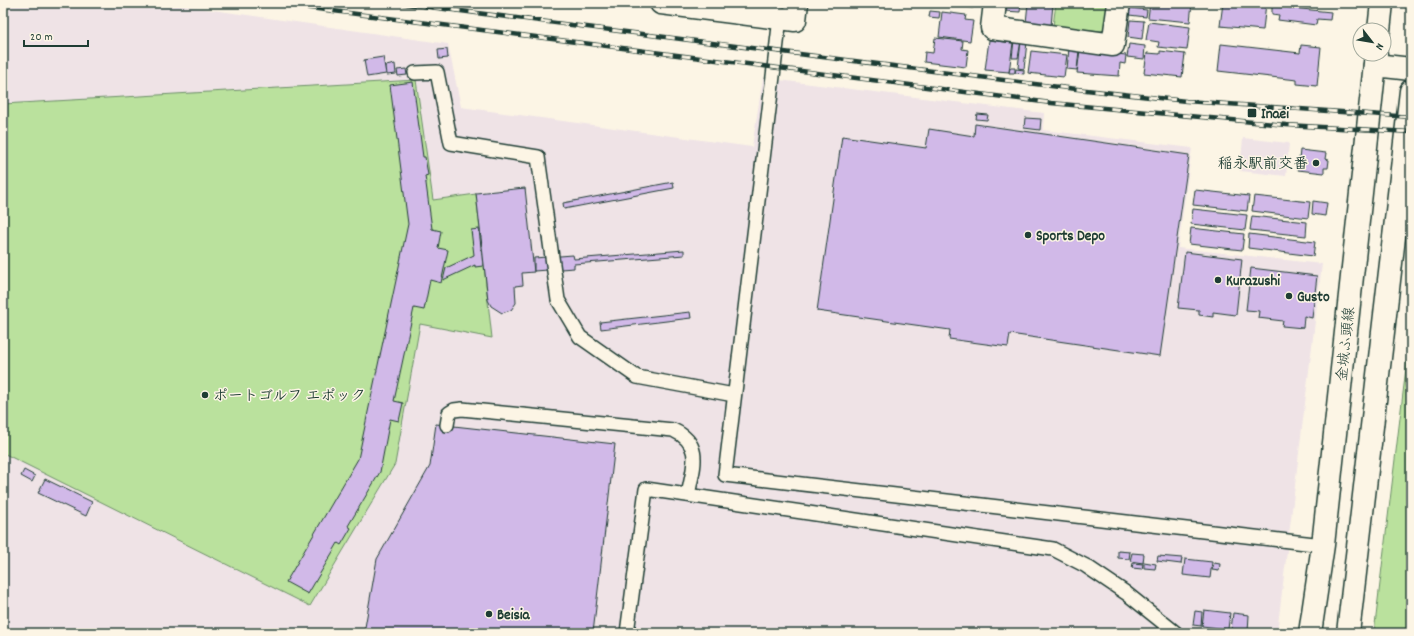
<svg xmlns="http://www.w3.org/2000/svg" width="1414" height="636" font-family="Dekko,'Klee One',sans-serif">
<style>
.built{fill:#efe3e6}
.green{fill:#bae19d;stroke:#6c8f68}
.building{fill:#d1b9e8;stroke:#1f3d34}
.lines{fill:none;stroke-linecap:round;stroke-linejoin:round}
.service-casing{stroke:#1f3d34;stroke-width:16}
.minor-casing{stroke:#1f3d34;stroke-width:25}
.tertiary-casing{stroke:#1f3d34;stroke-width:25}
.primary-casing{stroke:#1f3d34;stroke-width:25}
.service{stroke:#fcf5e5;stroke-width:13}
.minor{stroke:#fcf5e5;stroke-width:22}
.tertiary{stroke:#fcf5e5;stroke-width:22}
.primary{stroke:#fcf5e5;stroke-width:22}
.rail-casing{stroke:#1f3d34;stroke-width:4.5}
.rail{stroke:#fcf5e5;stroke-width:3;stroke-dasharray:9;stroke-linecap:butt}
.poi-dot{fill:#1f3d34;stroke:#fcf5e5;stroke-width:1.5}
.labels{text-anchor:middle;stroke-width:3;stroke-linejoin:round;paint-order:stroke}
.poi-label{font-size:15px;font-weight:bold;fill:#1f3d34;stroke:#fcf5e5;text-anchor:start}
.street-label{font-size:15px;fill:#1f3d34;stroke:#fcf5e5}
</style>
<rect width="100%" height="100%" fill="#fcf5e5"/>
<filter id="ink" filterUnits="userSpaceOnUse"><feTurbulence type="fractalNoise" baseFrequency=".025" numOctaves="2"/><feDisplacementMap in="SourceGraphic" scale="8" xChannelSelector="R" yChannelSelector="G"/><feConvolveMatrix kernelMatrix="1 2 1 2 8 2 1 2 1" color-interpolation-filters="sRGB"/></filter>
<g filter="url(#ink)">
<!-- built -->
<g class="built">
<path d="M 3,3 L 164,3 L 448,44 L 461,107 L 752,147 L 763,78 L 1044,113 L 1043,130 L 1192,148 L 1178,248 L 1322,264 L 1277,633 L 3,633 Z"/>
<path d="M 1243,138 L 1289,143 L 1286,176 L 1240,171 Z"/>
</g>
<!-- green -->
<g class="green">
<path d="M 1056,3 L 1109,3 L 1106,28 L 1101,31 L 1053,26 Z"/>
<path d="M 416,80 L 433,200 L 476,194 L 492,338 L 420,324 L 395,464 L 310,606 L 3,453 L 3,104 Z"/>
<path d="M 1411,327 L 1411,633 L 1374,633 Z"/>
</g>
<!-- building -->
<g class="building">
<path d="M 943,3 L 974,3 L 973,8 L 943,5 Z"/>
<path d="M 1005,3 L 1021,3 L 1020,12 L 1004,11 Z"/>
<path d="M 1028,3 L 1053,4 L 1051,26 L 1026,23 Z"/>
<path d="M 1150,3 L 1192,3 L 1190,22 L 1148,18 Z"/>
<path d="M 1223,3 L 1266,3 L 1263,30 L 1220,26 Z"/>
<path d="M 1272,6 L 1331,12 L 1330,20 L 1317,19 L 1316,25 L 1278,20 L 1279,15 L 1272,14 Z"/>
<path d="M 1130,8 L 1147,10 L 1146,17 L 1129,15 Z"/>
<path d="M 930,11 L 940,12 L 939,18 L 929,17 Z"/>
<path d="M 942,12 L 966,15 L 965,20 L 973,21 L 970,41 L 939,37 Z"/>
<path d="M 1130,20 L 1144,21 L 1142,39 L 1128,37 Z"/>
<path d="M 1149,22 L 1190,27 L 1187,50 L 1158,47 L 1159,42 L 1146,40 Z"/>
<path d="M 935,38 L 963,41 L 962,49 L 968,50 L 966,67 L 924,62 L 925,52 L 933,53 Z"/>
<path d="M 989,40 L 1013,43 L 1009,72 L 985,70 Z"/>
<path d="M 1014,40 L 1021,41 L 1018,58 L 1012,58 Z"/>
<path d="M 1021,41 L 1027,42 L 1024,69 L 1018,68 Z"/>
<path d="M 1129,44 L 1145,46 L 1144,59 L 1127,57 Z"/>
<path d="M 1221,44 L 1300,53 L 1301,45 L 1321,47 L 1317,86 L 1297,84 L 1297,80 L 1218,71 Z"/>
<path d="M 1069,48 L 1079,50 L 1077,70 L 1067,69 Z"/>
<path d="M 447,49 L 448,58 L 439,59 L 438,50 Z"/>
<path d="M 1080,50 L 1126,55 L 1125,64 L 1120,63 L 1119,76 L 1077,73 Z"/>
<path d="M 1031,51 L 1067,55 L 1064,77 L 1028,73 Z"/>
<path d="M 1160,51 L 1185,54 L 1182,77 L 1144,73 L 1147,53 L 1160,54 Z"/>
<path d="M 383,57 L 386,74 L 367,77 L 364,60 Z"/>
<path d="M 395,64 L 396,74 L 387,75 L 386,66 Z"/>
<path d="M 1010,68 L 1015,68 L 1015,73 L 1009,73 Z"/>
<path d="M 406,69 L 407,75 L 398,76 L 397,70 Z"/>
<path d="M 1016,69 L 1024,70 L 1024,74 L 1015,73 Z"/>
<path d="M 413,82 L 423,157 L 425,157 L 428,175 L 425,176 L 432,229 L 441,231 L 438,248 L 448,250 L 441,283 L 430,280 L 424,310 L 414,308 L 394,401 L 403,403 L 399,421 L 390,419 L 380,472 L 348,526 L 351,528 L 341,545 L 338,543 L 308,594 L 286,582 L 358,459 L 408,224 L 390,85 Z"/>
<path d="M 977,114 L 988,115 L 987,120 L 976,119 Z"/>
<path d="M 1025,118 L 1041,119 L 1040,130 L 1024,128 Z"/>
<path d="M 975,124 L 1189,155 L 1160,356 L 1010,334 L 1008,347 L 949,339 L 950,330 L 817,311 L 842,136 L 926,148 L 929,129 L 974,136 Z"/>
<path d="M 1300,150 L 1326,153 L 1325,159 L 1329,160 L 1328,168 L 1324,168 L 1324,173 L 1298,170 Z"/>
<path d="M 673,182 L 674,188 L 564,209 L 563,203 Z"/>
<path d="M 525,188 L 534,272 L 522,273 L 523,285 L 515,286 L 516,303 L 511,310 L 502,313 L 491,306 L 488,300 L 476,193 Z"/>
<path d="M 1195,190 L 1249,196 L 1247,211 L 1193,205 Z"/>
<path d="M 1254,196 L 1310,202 L 1308,218 L 1252,211 Z"/>
<path d="M 1313,201 L 1327,203 L 1325,216 L 1312,214 Z"/>
<path d="M 1193,209 L 1247,215 L 1245,230 L 1191,224 Z"/>
<path d="M 1252,216 L 1307,222 L 1306,236 L 1250,230 Z"/>
<path d="M 1191,228 L 1244,234 L 1242,250 L 1189,244 Z"/>
<path d="M 479,229 L 483,266 L 475,267 L 475,265 L 443,280 L 446,268 L 474,255 L 471,230 Z"/>
<path d="M 1249,234 L 1315,242 L 1313,256 L 1248,248 Z"/>
<path d="M 684,250 L 684,255 L 574,264 L 574,268 L 534,271 L 534,258 L 573,255 L 574,259 Z"/>
<path d="M 1185,252 L 1242,259 L 1236,315 L 1213,312 L 1213,317 L 1199,315 L 1199,310 L 1178,308 Z"/>
<path d="M 1251,268 L 1317,276 L 1312,318 L 1304,316 L 1303,328 L 1282,326 L 1283,321 L 1258,318 L 1259,311 L 1246,310 Z"/>
<path d="M 690,312 L 691,318 L 601,329 L 600,322 Z"/>
<path d="M 436,424 L 615,444 L 593,633 L 364,633 L 377,559 L 430,466 Z"/>
<path d="M 24,470 L 35,476 L 32,482 L 21,476 Z"/>
<path d="M 45,479 L 92,502 L 86,516 L 38,493 Z"/>
<path d="M 1118,551 L 1130,552 L 1129,559 L 1118,558 Z"/>
<path d="M 1132,553 L 1144,554 L 1143,563 L 1130,561 Z"/>
<path d="M 1158,556 L 1182,558 L 1181,564 L 1157,561 Z"/>
<path d="M 1185,559 L 1212,562 L 1210,578 L 1183,575 Z"/>
<path d="M 1144,562 L 1156,564 L 1155,569 L 1144,568 Z"/>
<path d="M 1133,563 L 1143,564 L 1142,569 L 1132,568 Z"/>
<path d="M 1214,563 L 1220,564 L 1219,571 L 1212,570 Z"/>
<path d="M 1204,610 L 1230,613 L 1228,629 L 1202,626 Z"/>
<path d="M 1195,611 L 1202,612 L 1201,626 L 1193,625 Z"/>
<path d="M 1233,613 L 1249,615 L 1248,632 L 1231,630 Z"/>
</g>
<g class="lines">
<!-- service casing -->
<g class="service-casing">
<g id="service">
<path d="M 780,18 L 725,475 L 1323,545"/>
<path d="M 415,73 L 437,72 L 451,143 L 538,157 L 558,300 L 580,337 L 637,377 L 734,395"/>
<path d="M 447,425 L 449,413 L 454,410 L 462,409 L 673,430 C 704,444 693,468 688,495"/>
<path d="M 627,633 L 646,489 L 1053,549 L 1086,566 L 1126,593 L 1176,633"/>
</g>
</g>
<!-- minor casing -->
<g class="minor-casing">
<g id="minor">
<path d="M 661,3 L 795,20 L 797,3"/>
<path d="M 995,3 L 992,28 L 1113,45 L 1119,3"/>
</g>
</g>
<!-- tertiary casing -->
<g class="tertiary-casing">
<path id="tertiary" d="M 1375,65 L 1411,69"/>
</g>
<!-- primary casing -->
<g class="primary-casing">
<g id="primary">
<path d="M 1379,30 L 1382,3"/>
<path d="M 1310,633 L 1323,545 L 1376,54"/>
<path d="M 1348,633 L 1411,91"/>
</g>
</g>
<!-- service -->
<use href="#service" class="service"/>
<!-- minor -->
<use href="#minor" class="minor"/>
<!-- tertiary -->
<use href="#tertiary" class="tertiary"/>
<!-- primary -->
<use href="#primary" class="primary"/>
<!-- rail casing -->
<g class="rail-casing">
<g id="rail">
<path d="M 271,3 L 1051,103 L 1286,125 L 1411,132"/>
<path d="M 398,3 L 1059,87 L 1186,101 L 1411,117"/>
</g>
</g>
<!-- rail -->
<use href="#rail" class="rail"/>
</g>
</g>
<!-- markers -->
<g class="poi-dot">
<rect x="1247" y="108" width="10" height="10" rx="2"/>
<circle cx="1316" cy="163" r="4"/>
<circle cx="1028" cy="235" r="4"/>
<circle cx="1218" cy="280" r="4"/>
<circle cx="1289" cy="296" r="4"/>
<circle cx="205" cy="395" r="4"/>
<circle cx="489" cy="614" r="4"/>
</g>
<g class="labels">
<!-- poi labels -->
<g class="poi-label">
<text x="1261" y="118">Inaei</text>
<text x="1308" y="168" text-anchor="end">稲永駅前交番</text>
<text x="1036" y="240">Sports Depo</text>
<text x="1226" y="285">Kurazushi</text>
<text x="1297" y="301">Gusto</text>
<text x="213" y="400">ポートゴルフ エポック</text>
<text x="497" y="619">Beisia</text>
</g>
<!-- street labels -->
<g class="street-label">
<text transform="translate(1345 344) rotate(-84)" y="5">金城ふ頭線</text>
</g>
</g>
<!-- margin -->
<rect width="1414" height="636" fill="none" stroke="#fcf5e5" stroke-width="16"/>
<rect x="8" y="8" width="1398" height="620" fill="none" stroke="#1f3d34" stroke-width="1.5" filter="url(#ink)"/>
<!-- north arrow -->
<g transform="translate(1372 42) rotate(121)"><circle r="19" fill="#fcf5e5" stroke="#a4ab9e"/>
<path d="M0-3L7 15L0 10L-7 15Z" fill="#1f3d34"/>
<text y="-6" font-size="11" font-weight="bold" text-anchor="middle" fill="#1f3d34">N</text>
</g>
<!-- scale -->
<path d="M24 40v6h64v-6" fill="none" stroke="#1f3d34" stroke-width="2"/>
<text x="30" y="40" font-size="12" fill="#1f3d34" stroke="#fcf5e5" stroke-width="3" paint-order="stroke">20 m</text>
</svg>
